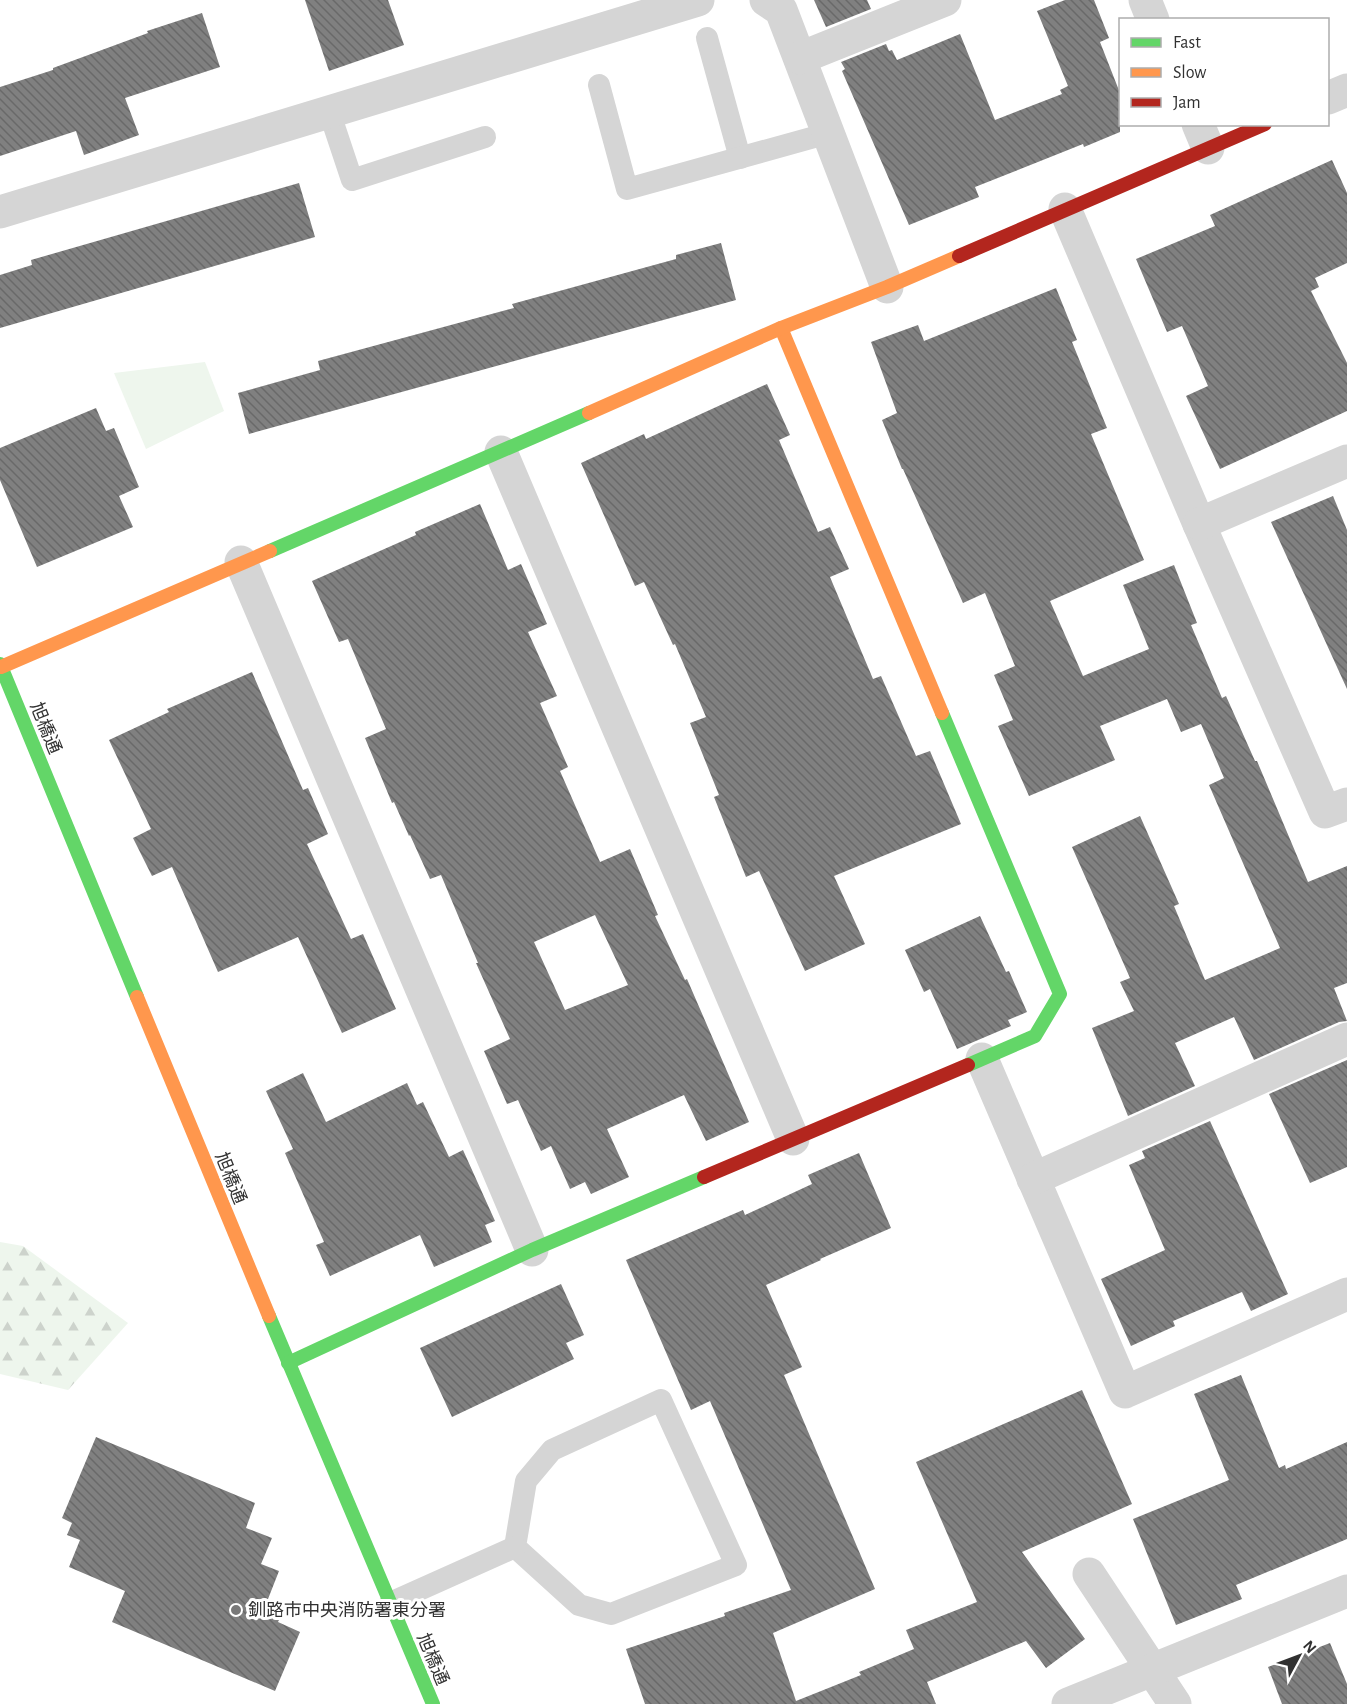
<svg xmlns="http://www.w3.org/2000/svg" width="1347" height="1704" font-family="'Alegreya Sans','Noto Sans JP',sans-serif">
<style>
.green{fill:#eef6ed}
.forest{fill:url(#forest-firs)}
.building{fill:url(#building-back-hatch);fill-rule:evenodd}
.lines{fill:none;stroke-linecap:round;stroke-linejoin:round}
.lane{stroke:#d5d5d5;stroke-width:22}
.street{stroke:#d5d5d5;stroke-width:33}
.fast{stroke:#63d668;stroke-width:14}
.slow{stroke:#ff974d;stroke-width:14}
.jam{stroke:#b3261e;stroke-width:14}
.poi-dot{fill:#797979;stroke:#fff;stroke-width:2}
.labels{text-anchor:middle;stroke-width:6;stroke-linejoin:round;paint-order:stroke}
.street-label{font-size:18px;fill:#313131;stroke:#fff}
.poi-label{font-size:18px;fill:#313131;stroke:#fff;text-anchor:start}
</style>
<defs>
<pattern id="forest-firs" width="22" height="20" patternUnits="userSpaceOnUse" patternTransform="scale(1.5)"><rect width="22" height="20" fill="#eef6ed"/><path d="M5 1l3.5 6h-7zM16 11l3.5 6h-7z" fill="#cdd3cc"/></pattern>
<pattern id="building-back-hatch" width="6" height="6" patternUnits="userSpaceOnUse" patternTransform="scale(1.5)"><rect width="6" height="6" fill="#808080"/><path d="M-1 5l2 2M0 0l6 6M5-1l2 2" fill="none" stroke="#696969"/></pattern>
</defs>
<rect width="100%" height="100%" fill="#fff"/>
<!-- green -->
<path class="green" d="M 205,362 L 224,411 L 146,449 L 114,373 Z"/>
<!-- forest -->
<path class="forest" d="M 0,1242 L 23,1246 L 128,1323 L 68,1390 L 0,1374 Z"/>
<!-- building -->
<g class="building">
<path d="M 305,0 L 388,0 L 404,45 L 329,71 Z"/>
<path d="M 814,0 L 867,0 L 871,9 L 826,27 Z"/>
<path d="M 1065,0 L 1094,0 L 1109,38 L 1100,42 L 1120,93 L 1120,132 L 1084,147 L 1083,144 L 975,187 L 979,197 L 909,225 L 842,71 L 845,69 L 841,62 L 886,44 L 889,51 L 892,50 L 897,60 L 960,34 L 995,120 L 1062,94 L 1060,90 L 1068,86 L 1037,11 Z"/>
<path d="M 202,13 L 220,67 L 125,98 L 139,135 L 84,155 L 76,131 L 0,156 L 0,87 L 53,70 L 53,68 L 148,33 L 147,31 Z"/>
<path d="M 1332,160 L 1347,193 L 1347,263 L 1315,278 L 1319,287 L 1311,291 L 1347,363 L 1347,411 L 1220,469 L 1186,396 L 1208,386 L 1182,326 L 1167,332 L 1136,259 L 1215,226 L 1210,215 Z"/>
<path d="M 299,183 L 315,237 L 0,328 L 0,275 L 32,265 L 31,260 Z"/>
<path d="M 721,243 L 736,300 L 249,434 L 238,393 L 320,370 L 318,361 L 514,308 L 512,304 L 676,259 L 676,255 Z"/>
<path d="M 1056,288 L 1077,340 L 1072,342 L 1107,428 L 1091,434 L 1144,560 L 1050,601 L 1083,676 L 1149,649 L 1123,585 L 1174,565 L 1197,623 L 1191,625 L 1222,698 L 1226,696 L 1255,761 L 1257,761 L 1308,882 L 1347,866 L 1347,983 L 1334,988 L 1347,1021 L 1339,1022 L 1254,1060 L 1234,1017 L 1175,1043 L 1195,1086 L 1128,1116 L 1092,1028 L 1134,1011 L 1120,982 L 1130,978 L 1072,847 L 1140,816 L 1179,904 L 1174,906 L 1205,980 L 1280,948 L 1209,785 L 1224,778 L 1201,724 L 1181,732 L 1167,699 L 1100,726 L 1115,760 L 1029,796 L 998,726 L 1013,720 L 994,675 L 1015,666 L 985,593 L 963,603 L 903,469 L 902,469 L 882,420 L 897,413 L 871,342 L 918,325 L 924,341 Z"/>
<path d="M 767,384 L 790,435 L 779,440 L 818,532 L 830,527 L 849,569 L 830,577 L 873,679 L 881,676 L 916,756 L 930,751 L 961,824 L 834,876 L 865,944 L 805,971 L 759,871 L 746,877 L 714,797 L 719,795 L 690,723 L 706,717 L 675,644 L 673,645 L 644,582 L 635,586 L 581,463 L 644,434 L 646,439 Z"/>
<path d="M 96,408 L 106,431 L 114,428 L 139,487 L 119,496 L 133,527 L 37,567 L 0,480 L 0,448 Z"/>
<path d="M 1333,496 L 1347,530 L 1347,689 L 1271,522 Z"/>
<path d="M 480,504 L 508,570 L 521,564 L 547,624 L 528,632 L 557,696 L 540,703 L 568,767 L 560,771 L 600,862 L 630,849 L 658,915 L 655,916 L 685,980 L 687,979 L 749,1122 L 706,1141 L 684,1095 L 607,1129 L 629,1177 L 591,1194 L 585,1182 L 570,1189 L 551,1146 L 541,1151 L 518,1100 L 507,1104 L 484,1051 L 510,1039 L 476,963 L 478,963 L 441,875 L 430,879 L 410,835 L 409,836 L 394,802 L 392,803 L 365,738 L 386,729 L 348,639 L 339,642 L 312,581 L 416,535 L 415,532 ZM 595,915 L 628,985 L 565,1010 L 534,942 Z"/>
<path d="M 252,672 L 303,790 L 308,788 L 328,834 L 307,844 L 351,939 L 363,934 L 396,1009 L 342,1033 L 298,937 L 218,972 L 172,867 L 152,876 L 133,838 L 151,829 L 109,740 L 169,712 L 167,709 Z"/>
<path d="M 980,916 L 1006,972 L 1009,971 L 1027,1012 L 1008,1020 L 1011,1026 L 957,1049 L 930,989 L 924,992 L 905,950 Z"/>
<path d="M 1347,1060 L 1347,1167 L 1310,1183 L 1269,1094 Z"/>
<path d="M 303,1073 L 326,1122 L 407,1083 L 417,1105 L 423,1102 L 449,1157 L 463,1150 L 495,1221 L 485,1225 L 492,1242 L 434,1267 L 420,1235 L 330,1276 L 316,1245 L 324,1242 L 285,1153 L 293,1149 L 266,1091 Z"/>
<path d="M 1210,1121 L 1288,1294 L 1251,1311 L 1242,1292 L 1173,1321 L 1175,1326 L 1131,1346 L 1101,1279 L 1165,1250 L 1129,1165 L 1145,1158 L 1142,1151 Z"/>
<path d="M 859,1153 L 891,1228 L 820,1259 L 821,1260 L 766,1285 L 802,1367 L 784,1375 L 875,1589 L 773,1633 L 796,1701 L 861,1675 L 859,1672 L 914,1649 L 906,1630 L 977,1602 L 916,1462 L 1082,1390 L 1132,1504 L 1022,1552 L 1085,1639 L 1046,1668 L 1026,1641 L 927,1682 L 936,1704 L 645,1704 L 626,1649 L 725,1616 L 724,1613 L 791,1590 L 710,1401 L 691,1410 L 626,1260 L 743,1210 L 745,1215 L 812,1184 L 808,1175 Z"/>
<path d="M 561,1284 L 584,1335 L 566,1343 L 574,1359 L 452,1417 L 420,1348 Z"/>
<path d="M 1241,1375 L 1279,1468 L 1285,1465 L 1286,1469 L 1347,1442 L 1347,1539 L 1236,1585 L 1242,1599 L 1176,1625 L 1133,1519 L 1229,1480 L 1194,1394 Z"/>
<path d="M 96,1437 L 255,1503 L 246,1528 L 272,1538 L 261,1564 L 279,1571 L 268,1599 L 285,1606 L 278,1622 L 300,1632 L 275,1691 L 112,1622 L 125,1591 L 69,1567 L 80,1540 L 67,1535 L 72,1523 L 62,1518 Z"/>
<path d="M 1330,1643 L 1347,1684 L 1347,1704 L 1282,1704 L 1268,1667 Z"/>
</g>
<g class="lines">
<!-- lane -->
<g class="lane">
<path d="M 707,38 L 740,158"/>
<path d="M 599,85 L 627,189 L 829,133"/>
<path d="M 329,111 L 352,180 L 485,137"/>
<path d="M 661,1400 L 736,1565 L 611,1614 L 579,1605 L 515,1547 L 526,1481 L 552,1450 Z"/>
<path d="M 390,1603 L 515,1547"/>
</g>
<!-- street -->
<g class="street">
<path d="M 766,0 L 781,10 L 887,287"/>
<path d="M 1145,0 L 1153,20"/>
<path d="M 800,58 L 945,0"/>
<path d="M 1328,98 L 1347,90"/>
<path d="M 1198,124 L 1208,148"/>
<path d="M 1065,209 L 1199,524 L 1325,812 L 1347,804"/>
<path d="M 0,212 L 698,0"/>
<path d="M 501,452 L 793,1139"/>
<path d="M 1199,524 L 1347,461"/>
<path d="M 241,562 L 532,1250"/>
<path d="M 982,1059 L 1125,1392 L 1347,1294"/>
<path d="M 1033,1179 L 1347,1039"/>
<path d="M 1089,1574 L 1175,1704"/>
<path d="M 1068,1704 L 1347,1591"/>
</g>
<!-- fast -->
<g class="fast">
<path d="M 270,551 L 589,413"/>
<path d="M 0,664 L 137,997"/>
<path d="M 942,713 L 1060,994 L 1035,1036 L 968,1065"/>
<path d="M 269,1316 L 433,1704"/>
<path d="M 288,1363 L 532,1250 L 704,1177"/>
</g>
<!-- slow -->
<g class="slow">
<path d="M 781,328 L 942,713"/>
<path d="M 589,413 L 781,328 L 887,287 L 959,256"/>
<path d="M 1,667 L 270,551"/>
<path d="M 137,997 L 269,1316"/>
</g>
<!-- jam -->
<g class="jam">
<path d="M 959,256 L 1265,124"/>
<path d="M 704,1177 L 968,1065"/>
</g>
</g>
<!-- markers -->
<circle class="poi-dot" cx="236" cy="1610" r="6"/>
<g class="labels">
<!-- street labels -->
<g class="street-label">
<text transform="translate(46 728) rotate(68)" y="6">旭橋通</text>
<text transform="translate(231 1178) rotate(68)" y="6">旭橋通</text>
<text transform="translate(433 1659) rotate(67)" y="6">旭橋通</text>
</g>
<!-- poi labels -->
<g class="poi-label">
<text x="248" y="1616">釧路市中央消防署東分署</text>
</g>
</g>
<!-- legend -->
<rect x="1119" y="18" width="210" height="108" fill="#ffffff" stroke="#adadad" stroke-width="1.5"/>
<rect x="1131" y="38" width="30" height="9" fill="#63d668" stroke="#adadad" stroke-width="1.5"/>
<text x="1173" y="48" font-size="18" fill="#313131">Fast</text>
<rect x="1131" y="68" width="30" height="9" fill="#ff974d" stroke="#adadad" stroke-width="1.5"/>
<text x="1173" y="78" font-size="18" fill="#313131">Slow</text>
<rect x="1131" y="98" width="30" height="9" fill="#b3261e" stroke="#adadad" stroke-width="1.5"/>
<text x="1173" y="108" font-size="18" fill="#313131">Jam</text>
<!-- north arrow -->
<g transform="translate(1299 1656) rotate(49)" stroke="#ffffff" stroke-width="4.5" paint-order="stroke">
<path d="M0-4.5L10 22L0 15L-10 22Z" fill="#313131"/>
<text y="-9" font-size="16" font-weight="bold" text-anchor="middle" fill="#313131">N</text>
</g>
</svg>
